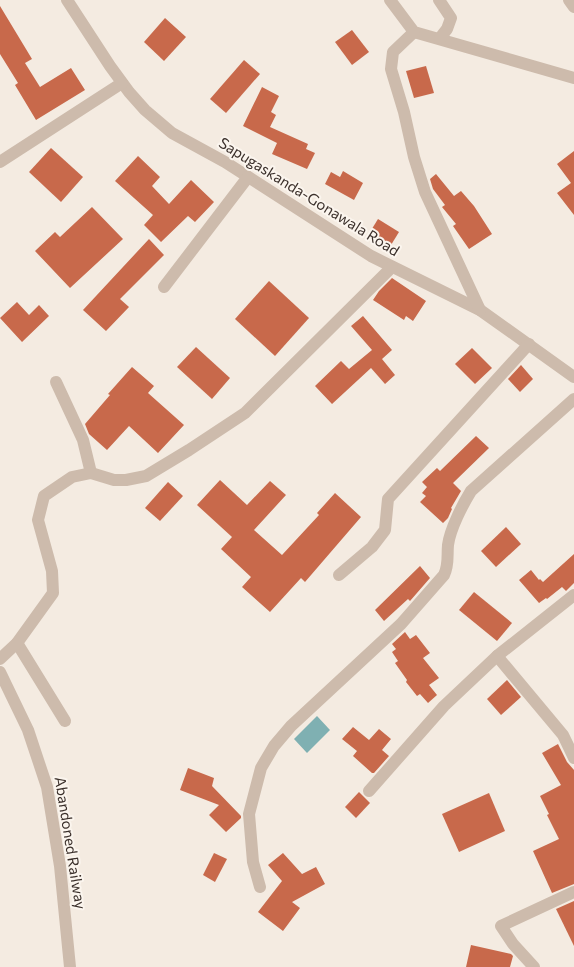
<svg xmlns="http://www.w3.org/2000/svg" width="574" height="967" font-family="Commissioner,sans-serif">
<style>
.water{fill:#7fb0b2}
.building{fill:#c8694b}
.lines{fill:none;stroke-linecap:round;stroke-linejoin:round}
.minor{stroke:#cdbbac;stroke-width:12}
.labels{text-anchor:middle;stroke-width:4;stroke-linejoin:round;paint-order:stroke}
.street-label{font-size:15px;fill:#3b302b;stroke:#fbf5ee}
</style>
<rect width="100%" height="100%" fill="#f4ebe1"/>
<!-- water -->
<path class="water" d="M 317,716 L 330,730 L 307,753 L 294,739 Z"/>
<!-- building -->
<g class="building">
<path d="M 0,6 L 32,59 L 25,63 L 40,87 L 71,68 L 85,90 L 36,120 L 15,85 L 18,83 L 0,54 Z"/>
<path d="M 165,18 L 186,37 L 164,61 L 144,42 Z"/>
<path d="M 352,30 L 369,52 L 352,65 L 335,42 Z"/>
<path d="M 244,60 L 260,74 L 226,113 L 210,99 Z"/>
<path d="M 426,66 L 434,93 L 414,98 L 406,71 Z"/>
<path d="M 262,87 L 279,96 L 271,112 L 276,115 L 270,127 L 308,144 L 306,149 L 315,153 L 307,169 L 272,154 L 277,143 L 243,126 Z"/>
<path d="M 51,148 L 83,177 L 61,202 L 29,172 Z"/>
<path d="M 574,151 L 574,215 L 557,193 L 571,183 L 557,164 Z"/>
<path d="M 138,156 L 160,177 L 152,186 L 169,204 L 191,180 L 214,202 L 195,222 L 188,216 L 161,242 L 144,225 L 153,215 L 115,181 Z"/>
<path d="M 343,171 L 363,183 L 354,200 L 325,184 L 331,172 L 340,177 Z"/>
<path d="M 436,174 L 454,196 L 461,191 L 474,206 L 492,234 L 469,249 L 453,226 L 456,224 L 442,207 L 445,205 L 433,189 L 430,179 Z"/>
<path d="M 92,207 L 123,239 L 70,288 L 35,251 L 55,232 L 60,237 Z"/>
<path d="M 378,219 L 399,232 L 391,245 L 370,232 Z"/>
<path d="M 149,239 L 164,255 L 120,299 L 129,307 L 106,331 L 83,310 Z"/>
<path d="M 392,278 L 426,301 L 413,321 L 406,316 L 404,320 L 373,300 L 379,291 Z"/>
<path d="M 269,281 L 309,318 L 275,356 L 235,319 Z"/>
<path d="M 17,302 L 29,315 L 39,305 L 49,316 L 22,342 L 0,318 Z"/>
<path d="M 363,316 L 392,350 L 382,359 L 395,375 L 385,384 L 371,368 L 332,404 L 315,386 L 341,361 L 349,369 L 372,350 L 351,326 Z"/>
<path d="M 196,347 L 230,378 L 212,399 L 177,367 Z"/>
<path d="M 472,348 L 492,368 L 475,384 L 455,364 Z"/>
<path d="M 521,365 L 533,379 L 520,392 L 508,379 Z"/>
<path d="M 132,367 L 154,386 L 148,393 L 184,425 L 158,453 L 129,426 L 107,450 L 89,434 L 85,424 L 110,395 L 108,394 Z"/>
<path d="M 476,436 L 489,448 L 453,483 L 461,491 L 451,508 L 452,509 L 448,518 L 443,523 L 420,502 L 426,496 L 422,493 L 427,487 L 422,482 L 437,468 L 440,471 Z"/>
<path d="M 220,480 L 247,505 L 270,481 L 286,495 L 254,530 L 282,555 L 319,515 L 317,513 L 335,493 L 361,517 L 305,582 L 301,578 L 270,612 L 242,587 L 251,577 L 221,549 L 232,537 L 197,505 Z"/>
<path d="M 168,482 L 183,496 L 160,521 L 145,508 Z"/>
<path d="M 506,527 L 521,544 L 496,567 L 481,551 Z"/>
<path d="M 574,554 L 574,583 L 566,591 L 562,587 L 547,599 L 546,598 L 539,603 L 519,580 L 531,570 L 539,580 L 540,579 L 543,582 Z"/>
<path d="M 420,566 L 430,578 L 410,601 L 408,599 L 384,621 L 375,610 Z"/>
<path d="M 474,592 L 512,623 L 497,641 L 459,610 Z"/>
<path d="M 405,632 L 410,639 L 416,635 L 430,653 L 423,658 L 439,678 L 429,685 L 437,695 L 428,703 L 420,694 L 417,696 L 406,682 L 407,680 L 395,663 L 398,661 L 392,652 L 396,649 L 392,644 Z"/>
<path d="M 507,680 L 521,697 L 501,715 L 487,699 Z"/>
<path d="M 353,727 L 369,740 L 379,729 L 391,739 L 382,750 L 389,756 L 374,773 L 372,773 L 353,756 L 357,751 L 342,739 Z"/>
<path d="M 558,744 L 567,762 L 574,770 L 574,884 L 552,893 L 533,851 L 559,839 L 547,815 L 549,814 L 540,796 L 561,785 L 542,753 Z"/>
<path d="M 188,768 L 214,778 L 212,786 L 241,816 L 241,818 L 226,832 L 209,815 L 219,805 L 180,790 Z"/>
<path d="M 359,792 L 370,803 L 356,818 L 345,807 Z"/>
<path d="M 489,793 L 505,831 L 459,852 L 442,814 Z"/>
<path d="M 214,853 L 227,859 L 215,882 L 203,875 Z"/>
<path d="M 283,853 L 302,874 L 316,867 L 325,884 L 292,902 L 300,908 L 283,931 L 258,912 L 282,881 L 268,865 Z"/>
<path d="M 574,901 L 574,946 L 556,909 Z"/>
<path d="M 471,945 L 511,954 L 513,956 L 510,967 L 466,967 Z"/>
</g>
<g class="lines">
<!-- minor -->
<g class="minor">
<path d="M 67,0 L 110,66 L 129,92 L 145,110 L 172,133 L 225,162 L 371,256 L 480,310 L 574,377"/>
<path d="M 390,0 L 414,32 L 574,78"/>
<path d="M 439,0 L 451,18 L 447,29 L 440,38"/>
<path d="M 569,0 L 574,7"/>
<path d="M 414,32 L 393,52 L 391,69 L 404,112 L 414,157 L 425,192 L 480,310"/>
<path d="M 0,162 L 122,83"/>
<path d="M 164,287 L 248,177"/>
<path d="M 56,382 L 83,440 L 91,473"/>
<path d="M 339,575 L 372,547 L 385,530 L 388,499 L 529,344"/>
<path d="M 17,643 L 65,721"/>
<path d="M 497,656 L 563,735 L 574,758"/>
<path d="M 0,659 L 17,643 L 53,593 L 52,571 L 38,520 L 44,496 L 72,477 L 91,473 L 114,480 L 126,480 L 146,476 L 189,450 L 245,413 L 392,267"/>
<path d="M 0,672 L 28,730 L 47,787 L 60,866 L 70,967"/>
<path d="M 369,791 L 444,706 L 497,656 L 574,595"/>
<path d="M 260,887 L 253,862 L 249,814 L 261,768 L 274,746 L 291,726 L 401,624 L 444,575 C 449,565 447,556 448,545 C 450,529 463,504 471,491 L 574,399"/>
<path d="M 534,967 L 513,944 L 501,926 L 574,892"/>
</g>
</g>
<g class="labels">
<!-- street labels -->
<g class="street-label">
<text transform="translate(309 197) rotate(32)" y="5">Sapugaskanda-Gonawala Road</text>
<text transform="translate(70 843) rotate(81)" y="5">Abandoned Railway</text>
</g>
</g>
</svg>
